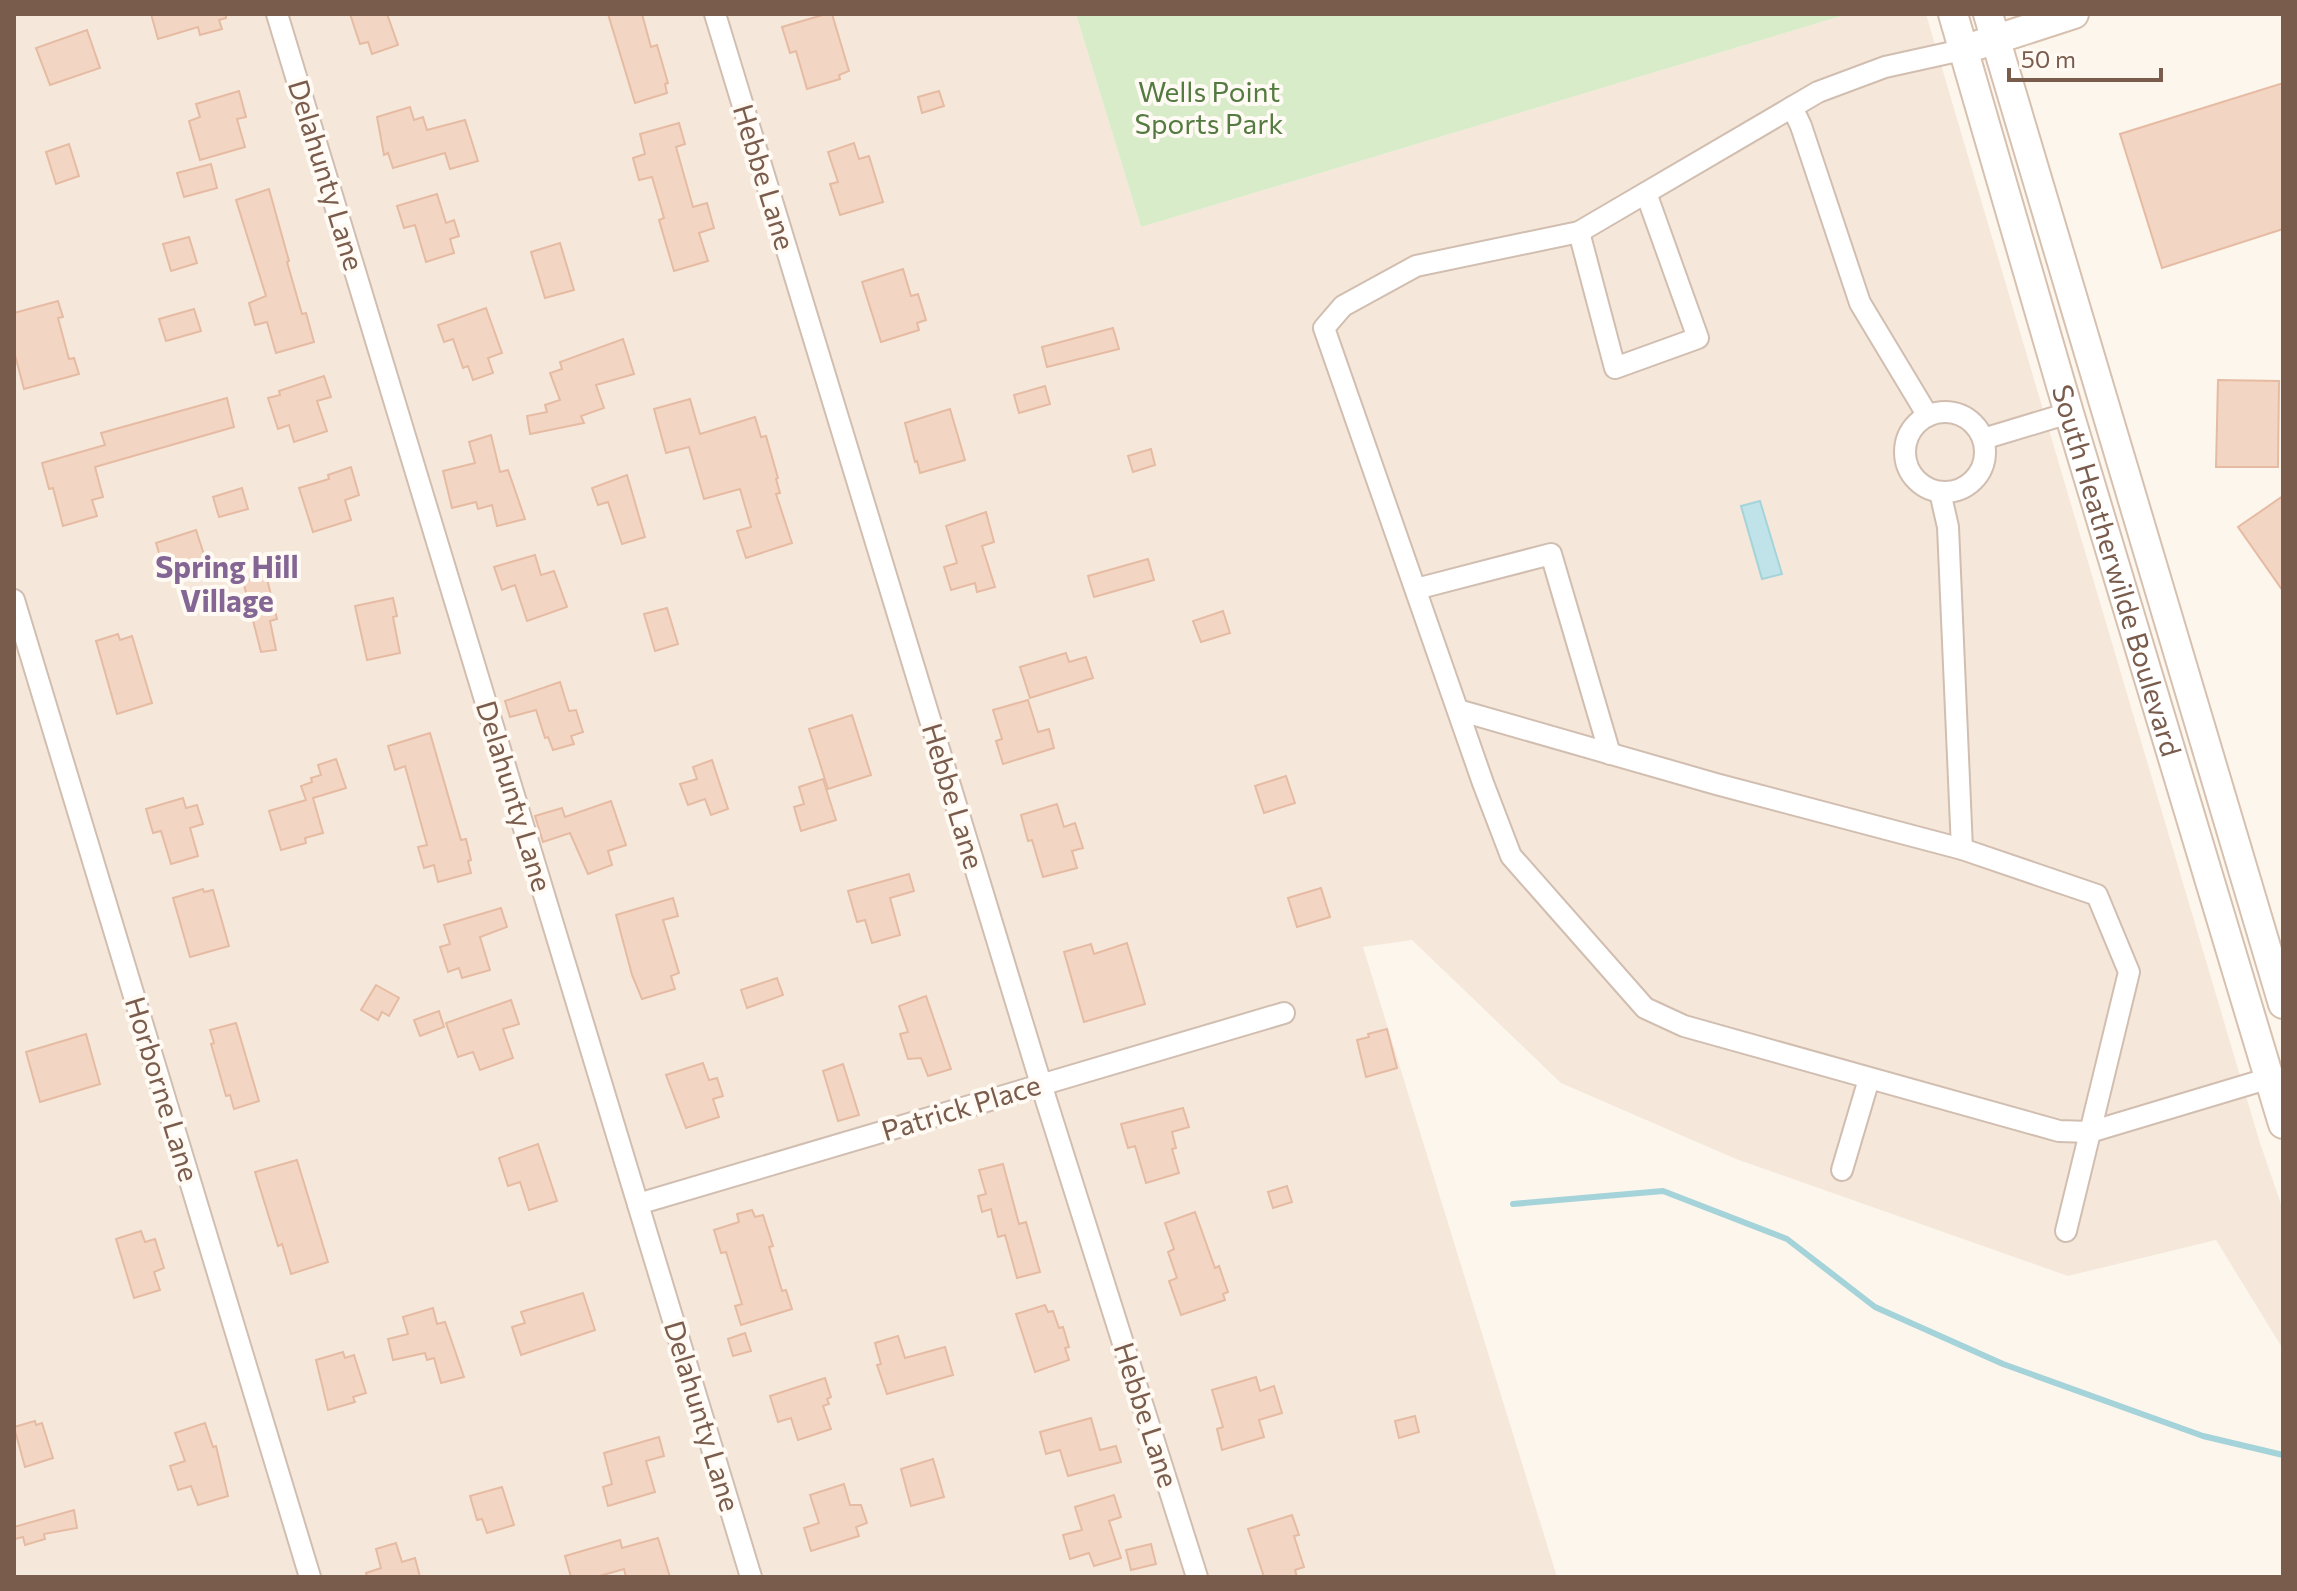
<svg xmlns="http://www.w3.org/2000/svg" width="2297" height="1591" font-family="Commissioner,sans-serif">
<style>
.residential{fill:#f5e8da}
.green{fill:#d8ecc9}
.water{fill:#bfe3e8;stroke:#a5d3da;stroke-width:2}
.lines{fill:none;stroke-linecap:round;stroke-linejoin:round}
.stream{stroke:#a5d3da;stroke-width:6}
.building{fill:#f3d5c3;stroke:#e6bba3;stroke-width:2}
.street-casing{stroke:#d1beb0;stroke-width:24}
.secondary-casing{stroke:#d6c0b0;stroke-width:32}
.street{stroke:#fff;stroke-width:20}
.secondary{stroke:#fff;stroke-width:28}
.labels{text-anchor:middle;stroke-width:8;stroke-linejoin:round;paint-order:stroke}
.park-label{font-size:28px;fill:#537a41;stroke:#fffaf3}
.street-label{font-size:28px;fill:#7a5c4d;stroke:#fffaf3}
.neighbourhood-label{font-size:30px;font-weight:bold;fill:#846695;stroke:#fffaf3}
</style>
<rect width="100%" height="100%" fill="#fdf6ec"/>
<!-- residential -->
<path class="residential" d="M 14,14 L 1076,14 L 1141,227 L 1848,14 L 1926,14 L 2259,1140 L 2283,1210 L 2283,1349 L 2216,1240 L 2068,1276 L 1736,1159 L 1561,1083 L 1412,940 L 1363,947 L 1557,1577 L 14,1577 Z"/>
<!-- green -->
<path class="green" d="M 1076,14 L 1848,14 L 1141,227 Z"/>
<!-- water -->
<path class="water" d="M 1760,501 L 1782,574 L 1762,579 L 1741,506 Z"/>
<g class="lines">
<!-- stream -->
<path class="stream" d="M 1513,1204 L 1663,1191 L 1787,1239 L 1875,1307 L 2003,1364 L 2203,1436 L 2283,1455"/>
</g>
<!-- building -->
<g class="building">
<path d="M 151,14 L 226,14 L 226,18 L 219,20 L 222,29 L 200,35 L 198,27 L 158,39 Z"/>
<path d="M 350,14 L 387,14 L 398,45 L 372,54 L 368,42 L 360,44 Z"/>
<path d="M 608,14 L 642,14 L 651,47 L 657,45 L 668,83 L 665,84 L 667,93 L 635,103 Z"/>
<path d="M 826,14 L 832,14 L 849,71 L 839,75 L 840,79 L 807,89 L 796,51 L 790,53 L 782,27 Z"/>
<path d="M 87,30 L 100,68 L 50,85 L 36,48 Z"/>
<path d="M 2283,83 L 2283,229 L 2162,268 L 2120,134 Z"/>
<path d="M 239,91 L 246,117 L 237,119 L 245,147 L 200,160 L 189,121 L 200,117 L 196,104 Z"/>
<path d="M 939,91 L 944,106 L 922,113 L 918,97 Z"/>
<path d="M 410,107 L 414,120 L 423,117 L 427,130 L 465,120 L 478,161 L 450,169 L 445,153 L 393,168 L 388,153 L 384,155 L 377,117 Z"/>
<path d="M 679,123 L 685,144 L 676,147 L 693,207 L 707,203 L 714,228 L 699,233 L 708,261 L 674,271 L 659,220 L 664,218 L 652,177 L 639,180 L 633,158 L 645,154 L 640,134 Z"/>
<path d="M 854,143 L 859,159 L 869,156 L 883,202 L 840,215 L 830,184 L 838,182 L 828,152 Z"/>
<path d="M 69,144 L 79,176 L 56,184 L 46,152 Z"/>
<path d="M 211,164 L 217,188 L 184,197 L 177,173 Z"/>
<path d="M 269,189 L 289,261 L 287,262 L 302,314 L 306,313 L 314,342 L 276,353 L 267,322 L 255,325 L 249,303 L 266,296 L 236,200 Z"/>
<path d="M 437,194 L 446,223 L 454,220 L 459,236 L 450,239 L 454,253 L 426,262 L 415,225 L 404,228 L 397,206 Z"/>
<path d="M 189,237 L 197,263 L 171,271 L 163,244 Z"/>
<path d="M 560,243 L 574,290 L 545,298 L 531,252 Z"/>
<path d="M 903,269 L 911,296 L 918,294 L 926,320 L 917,323 L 919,330 L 881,342 L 862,282 Z"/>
<path d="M 58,301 L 63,317 L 58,318 L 66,348 L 69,359 L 74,358 L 79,374 L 24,389 L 14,351 L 14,313 Z"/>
<path d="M 486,308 L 502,353 L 488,358 L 493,373 L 473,380 L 468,366 L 463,368 L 453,339 L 444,342 L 438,325 Z"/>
<path d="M 194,309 L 201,331 L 166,341 L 159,319 Z"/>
<path d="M 1113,328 L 1119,349 L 1047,367 L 1042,347 Z"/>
<path d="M 623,339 L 634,374 L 596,385 L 604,408 L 581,416 L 584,423 L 530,434 L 527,416 L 547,412 L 545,405 L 560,400 L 550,373 L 562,369 L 560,362 Z"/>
<path d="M 324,376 L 331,397 L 317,401 L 327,431 L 294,442 L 289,425 L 278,429 L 268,398 L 280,395 L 279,391 Z"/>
<path d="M 2218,380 L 2279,381 L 2278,467 L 2216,467 Z"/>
<path d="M 1045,386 L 1050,404 L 1019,413 L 1014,395 Z"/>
<path d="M 227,398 L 234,427 L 95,467 L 103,497 L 92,500 L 97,516 L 63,526 L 53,488 L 49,489 L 42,463 L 105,445 L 101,433 Z"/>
<path d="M 690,399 L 700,434 L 755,417 L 761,437 L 766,436 L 778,478 L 776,479 L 780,493 L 776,494 L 792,543 L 746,558 L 737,531 L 751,527 L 740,489 L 704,499 L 689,447 L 666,453 L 654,409 Z"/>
<path d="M 950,409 L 965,460 L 920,473 L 917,461 L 915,462 L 905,423 Z"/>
<path d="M 491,435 L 500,472 L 508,470 L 525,519 L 497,526 L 492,505 L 478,509 L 476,502 L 452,508 L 443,471 L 475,463 L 469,442 Z"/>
<path d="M 1151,449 L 1155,465 L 1133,472 L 1128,456 Z"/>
<path d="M 351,467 L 359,495 L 345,500 L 351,520 L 313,532 L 299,488 L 329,479 L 328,475 Z"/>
<path d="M 627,475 L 645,537 L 622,544 L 608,502 L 598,505 L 592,488 Z"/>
<path d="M 242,488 L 248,509 L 219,517 L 213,497 Z"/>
<path d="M 2283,496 L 2283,591 L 2238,527 Z"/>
<path d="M 986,512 L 994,542 L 982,546 L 995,587 L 977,592 L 975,583 L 951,590 L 944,567 L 957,563 L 946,526 Z"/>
<path d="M 196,530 L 208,567 L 167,580 L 156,543 Z"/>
<path d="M 535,555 L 541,575 L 554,571 L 567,607 L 527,621 L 515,585 L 502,590 L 494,567 Z"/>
<path d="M 1148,559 L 1154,580 L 1094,597 L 1088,576 Z"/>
<path d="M 266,575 L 277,619 L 270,621 L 276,650 L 261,652 L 243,581 Z"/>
<path d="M 393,598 L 397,616 L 393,617 L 400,653 L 367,660 L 355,606 Z"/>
<path d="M 667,608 L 678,644 L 655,651 L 644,614 Z"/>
<path d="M 1223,611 L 1230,633 L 1201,642 L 1193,621 Z"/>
<path d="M 118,634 L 120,640 L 132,636 L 152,703 L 117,714 L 96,641 Z"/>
<path d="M 1066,653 L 1069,662 L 1086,657 L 1093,678 L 1030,698 L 1020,667 Z"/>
<path d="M 560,682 L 569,711 L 576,710 L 583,732 L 571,736 L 574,744 L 553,750 L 548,737 L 545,738 L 536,710 L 510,717 L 505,701 Z"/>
<path d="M 1028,700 L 1038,732 L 1049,729 L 1054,748 L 1003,764 L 996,741 L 1002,739 L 993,710 Z"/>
<path d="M 852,715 L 871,775 L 828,789 L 809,729 Z"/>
<path d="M 430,733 L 461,840 L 466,839 L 471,860 L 468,861 L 471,873 L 438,882 L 434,865 L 424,868 L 418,847 L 427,845 L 405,766 L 395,770 L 388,746 Z"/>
<path d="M 336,759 L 346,788 L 313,798 L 323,833 L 305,838 L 306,843 L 281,850 L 269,811 L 306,800 L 301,786 L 312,782 L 311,778 L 321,775 L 318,765 Z"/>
<path d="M 712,760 L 728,809 L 711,815 L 705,799 L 688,805 L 680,784 L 697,779 L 693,767 Z"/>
<path d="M 1286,776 L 1295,803 L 1264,813 L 1255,786 Z"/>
<path d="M 823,779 L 836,820 L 801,831 L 794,807 L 804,804 L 799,787 Z"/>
<path d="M 183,798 L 186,808 L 197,805 L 203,824 L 190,828 L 198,856 L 171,864 L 161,831 L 153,833 L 146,809 Z"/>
<path d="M 611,801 L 626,845 L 608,851 L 612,865 L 588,874 L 570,833 L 543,842 L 535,816 L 562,808 L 565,817 Z"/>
<path d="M 1057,804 L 1064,827 L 1075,823 L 1083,848 L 1072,851 L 1077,868 L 1043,877 L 1032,840 L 1028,841 L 1021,815 Z"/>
<path d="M 909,874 L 914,891 L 890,898 L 900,935 L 872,943 L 865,920 L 857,922 L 848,891 Z"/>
<path d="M 1321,888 L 1330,917 L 1297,927 L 1288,898 Z"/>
<path d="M 203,889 L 204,892 L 213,890 L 229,946 L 190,957 L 173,898 Z"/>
<path d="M 673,898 L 678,916 L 663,920 L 679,973 L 671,976 L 675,989 L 642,999 L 632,975 L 616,915 Z"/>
<path d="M 501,908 L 507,927 L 480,937 L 490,970 L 462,978 L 459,968 L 448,972 L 440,947 L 450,944 L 444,925 Z"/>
<path d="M 1127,943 L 1145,1004 L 1084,1022 L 1064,952 L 1091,944 L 1094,954 Z"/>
<path d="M 777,978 L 783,995 L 747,1008 L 741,990 Z"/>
<path d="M 376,985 L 399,998 L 389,1016 L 382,1012 L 378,1020 L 361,1010 Z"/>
<path d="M 926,996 L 951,1069 L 928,1076 L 921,1058 L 908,1059 L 900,1034 L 908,1032 L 899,1006 Z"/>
<path d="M 511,1000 L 519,1024 L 503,1029 L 513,1058 L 480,1070 L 473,1052 L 458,1057 L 446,1023 Z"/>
<path d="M 439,1011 L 444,1027 L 420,1036 L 414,1020 Z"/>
<path d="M 236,1023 L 259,1101 L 234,1109 L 230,1095 L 226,1096 L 211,1044 L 214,1043 L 210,1030 Z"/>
<path d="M 1387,1029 L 1397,1068 L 1366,1077 L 1357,1040 L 1369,1037 L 1368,1034 Z"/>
<path d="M 86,1034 L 100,1084 L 40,1102 L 26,1052 Z"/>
<path d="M 703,1063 L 709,1080 L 717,1078 L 723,1096 L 713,1099 L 719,1117 L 686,1128 L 666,1075 Z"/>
<path d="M 843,1064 L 859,1115 L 838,1121 L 823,1071 Z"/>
<path d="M 1183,1108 L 1189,1127 L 1172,1132 L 1176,1148 L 1172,1149 L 1179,1173 L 1146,1183 L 1135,1146 L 1128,1148 L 1121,1124 Z"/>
<path d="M 538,1144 L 557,1201 L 529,1210 L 520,1182 L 508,1186 L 499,1158 Z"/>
<path d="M 297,1160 L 328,1262 L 291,1274 L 282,1244 L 278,1246 L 255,1172 Z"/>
<path d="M 1003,1164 L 1019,1224 L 1026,1222 L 1040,1272 L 1017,1278 L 1005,1235 L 998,1237 L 991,1209 L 982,1212 L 978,1196 L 986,1194 L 979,1170 Z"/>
<path d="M 1287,1186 L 1292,1202 L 1273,1208 L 1268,1192 Z"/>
<path d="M 752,1210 L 755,1217 L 763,1215 L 773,1246 L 769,1247 L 782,1291 L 786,1290 L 792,1309 L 741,1325 L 735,1306 L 742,1304 L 726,1252 L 721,1253 L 714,1230 L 739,1222 L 737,1214 Z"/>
<path d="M 1195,1212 L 1215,1268 L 1219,1266 L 1228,1292 L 1223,1294 L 1225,1300 L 1181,1315 L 1169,1281 L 1177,1278 L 1168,1252 L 1174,1249 L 1165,1223 Z"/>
<path d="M 141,1231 L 145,1242 L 155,1239 L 164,1268 L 154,1272 L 160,1290 L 134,1298 L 116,1239 Z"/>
<path d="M 583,1293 L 595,1330 L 521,1355 L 512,1327 L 525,1323 L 521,1312 Z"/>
<path d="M 1045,1305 L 1048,1312 L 1053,1311 L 1059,1328 L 1063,1327 L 1069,1347 L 1065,1348 L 1069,1360 L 1035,1372 L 1016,1314 Z"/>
<path d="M 433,1308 L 437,1324 L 445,1322 L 464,1377 L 441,1383 L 434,1358 L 427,1360 L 425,1353 L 393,1360 L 388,1339 L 408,1334 L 403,1317 Z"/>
<path d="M 745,1333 L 751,1351 L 733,1356 L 728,1339 Z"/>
<path d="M 898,1336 L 905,1358 L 945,1347 L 953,1375 L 887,1394 L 877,1365 L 881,1364 L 875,1343 Z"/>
<path d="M 343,1352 L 345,1358 L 354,1355 L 366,1393 L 353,1397 L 355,1402 L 328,1410 L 316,1360 Z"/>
<path d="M 1256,1377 L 1260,1391 L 1274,1386 L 1282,1413 L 1259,1420 L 1264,1437 L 1222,1450 L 1217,1429 L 1223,1427 L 1212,1390 Z"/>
<path d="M 825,1378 L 831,1397 L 827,1399 L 829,1404 L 823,1406 L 831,1429 L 798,1440 L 791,1418 L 778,1422 L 770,1396 Z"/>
<path d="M 1415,1416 L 1419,1432 L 1399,1438 L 1395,1421 Z"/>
<path d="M 1091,1418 L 1100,1450 L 1116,1446 L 1121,1462 L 1068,1476 L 1060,1450 L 1046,1454 L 1040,1432 Z"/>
<path d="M 35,1421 L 36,1425 L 42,1423 L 53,1458 L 25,1467 L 14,1427 Z"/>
<path d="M 205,1423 L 213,1447 L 216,1446 L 228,1496 L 198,1505 L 191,1486 L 178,1490 L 170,1466 L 185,1461 L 175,1433 Z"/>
<path d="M 659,1437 L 664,1456 L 646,1461 L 655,1492 L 608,1506 L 603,1487 L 612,1484 L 604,1453 Z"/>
<path d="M 933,1459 L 944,1497 L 911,1506 L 901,1469 Z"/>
<path d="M 844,1484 L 850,1505 L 861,1505 L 867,1523 L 856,1527 L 859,1536 L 811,1551 L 804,1528 L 819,1523 L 810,1495 Z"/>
<path d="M 502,1487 L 514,1525 L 487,1533 L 482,1519 L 477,1520 L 470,1496 Z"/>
<path d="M 1114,1495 L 1121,1517 L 1109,1521 L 1121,1558 L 1094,1566 L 1089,1553 L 1070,1559 L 1063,1535 L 1082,1530 L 1075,1507 Z"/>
<path d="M 74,1510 L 77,1528 L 44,1534 L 45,1539 L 25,1545 L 23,1537 L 15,1539 L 14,1527 Z"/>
<path d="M 1292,1515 L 1299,1535 L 1294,1536 L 1304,1567 L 1295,1570 L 1297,1577 L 1264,1577 L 1248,1529 Z"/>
<path d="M 658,1538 L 670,1577 L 626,1577 L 624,1569 L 596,1577 L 571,1577 L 565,1556 L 620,1540 L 622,1548 Z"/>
<path d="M 396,1543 L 402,1562 L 415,1558 L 420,1577 L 367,1577 L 366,1573 L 381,1568 L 376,1549 Z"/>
<path d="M 1151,1544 L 1156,1564 L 1131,1570 L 1126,1550 Z"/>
</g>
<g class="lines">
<!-- street casing -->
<g class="street-casing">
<g id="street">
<path d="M 277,14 L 751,1577"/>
<path d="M 715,14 L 1041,1084 L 1197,1577"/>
<path d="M 1962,50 L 1885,67 L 1818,92 L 1579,232 L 1416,266 L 1343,306 L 1324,328 L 1483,783 L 1511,856 L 1645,1008 L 1684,1026 L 2059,1131 L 2090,1132 L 2270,1078"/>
<path d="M 1792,107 L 1801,126 L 1860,303 L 1928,416"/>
<path d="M 1579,232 L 1615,368 L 1698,338 L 1646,193"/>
<circle cx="1945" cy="452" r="40"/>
<path d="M 1983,439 L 2069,413"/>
<path d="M 1940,492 L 1948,527 L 1962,849"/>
<path d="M 1416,589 L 1551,554 L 1610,754"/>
<path d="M 14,600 L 310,1577"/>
<path d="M 1458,710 L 1716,784 L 1962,849 L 2097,895 L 2129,972 L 2066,1231"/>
<path d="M 1842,1170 L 1869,1079"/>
<path d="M 638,1204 L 1284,1013"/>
</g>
</g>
<!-- secondary casing -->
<g class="secondary-casing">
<g id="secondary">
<path id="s1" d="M 1953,14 L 2069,413 L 2283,1124"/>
<path d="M 1988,14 L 2283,1004"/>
<path d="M 1978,45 L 2074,14"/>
</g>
</g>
<!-- street -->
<use href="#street" class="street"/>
<!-- secondary -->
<use href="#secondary" class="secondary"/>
</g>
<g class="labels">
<!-- park labels -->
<g class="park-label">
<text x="1209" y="102">Wells Point<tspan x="1209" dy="32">Sports Park</tspan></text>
</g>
<!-- street labels -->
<g class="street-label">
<text transform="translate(326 175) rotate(73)" y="10">Delahunty Lane</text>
<text transform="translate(764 177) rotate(73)" y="10">Hebbe Lane</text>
<text dy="10" stroke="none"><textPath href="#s1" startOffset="580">South Heatherwilde Boulevard</textPath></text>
<text transform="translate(514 796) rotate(73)" y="10">Delahunty Lane</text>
<text transform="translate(953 796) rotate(73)" y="10">Hebbe Lane</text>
<text transform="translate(162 1089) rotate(73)" y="10">Horborne Lane</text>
<text transform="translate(961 1108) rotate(-17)" y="10">Patrick Place</text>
<text transform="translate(1146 1415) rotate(72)" y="10">Hebbe Lane</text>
<text transform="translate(702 1416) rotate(73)" y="10">Delahunty Lane</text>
</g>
<!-- neighbourhood labels -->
<g class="neighbourhood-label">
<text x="227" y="578">Spring Hill<tspan x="227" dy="34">Village</tspan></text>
</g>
</g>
<!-- border -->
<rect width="2297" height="1591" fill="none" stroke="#7a5c4d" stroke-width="32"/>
<!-- scale -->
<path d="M2009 68v12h152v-12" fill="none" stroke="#7a5c4d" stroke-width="4"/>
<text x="2021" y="68" font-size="24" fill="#7a5c4d" stroke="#fffaf3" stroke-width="6" paint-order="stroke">50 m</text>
</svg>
